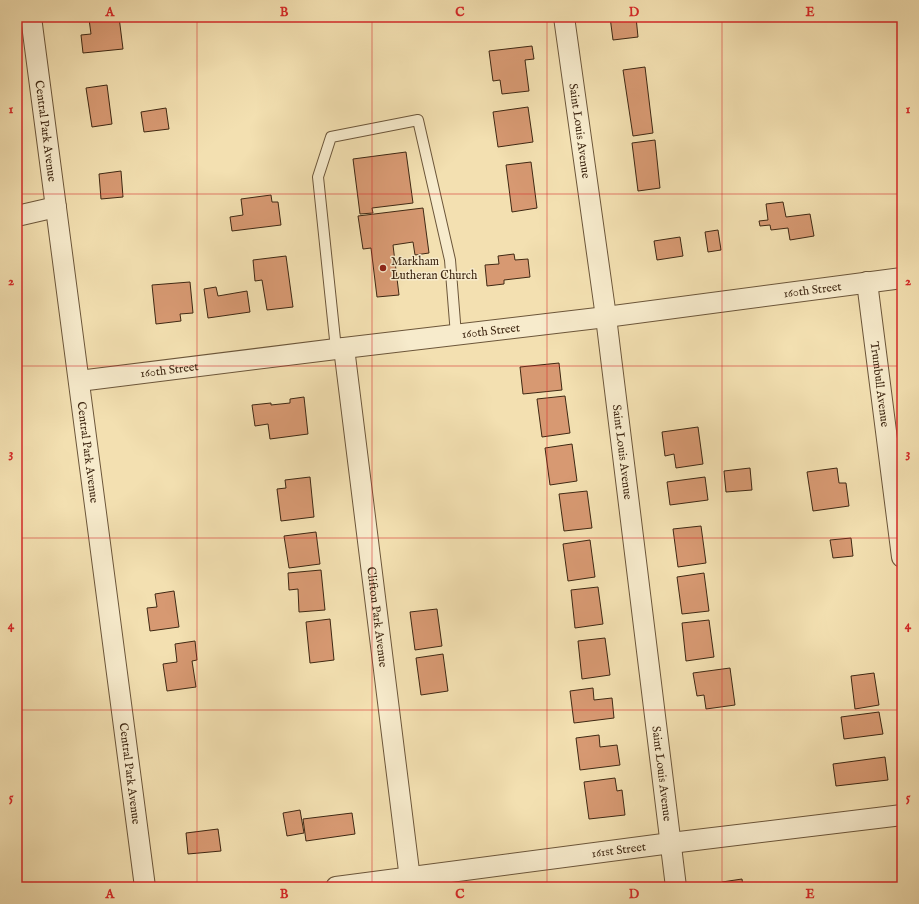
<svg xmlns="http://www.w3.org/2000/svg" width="919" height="904" font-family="'IM FELL English',serif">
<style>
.building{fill:#d79972;stroke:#3f2813}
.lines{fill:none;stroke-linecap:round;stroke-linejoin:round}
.lane-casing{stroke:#6c563a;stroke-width:12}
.street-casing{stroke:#6c563a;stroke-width:22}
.lane{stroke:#f7ebcc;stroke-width:10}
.street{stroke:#f7ebcc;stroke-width:20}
.grid{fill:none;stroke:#d62828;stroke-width:1;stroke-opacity:0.55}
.poi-dot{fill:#8f2418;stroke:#f7ebcc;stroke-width:1.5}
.labels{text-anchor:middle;stroke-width:3;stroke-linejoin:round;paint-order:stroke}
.street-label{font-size:12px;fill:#3f2813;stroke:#f7ebcc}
.poi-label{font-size:12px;fill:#3f2813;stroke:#f7ebcc;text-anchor:start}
.neatline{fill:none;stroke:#d62828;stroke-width:1.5}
.grid-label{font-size:13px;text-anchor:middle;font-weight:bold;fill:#d62828}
</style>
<rect width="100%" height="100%" fill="#f3e0b1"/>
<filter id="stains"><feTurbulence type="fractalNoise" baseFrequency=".005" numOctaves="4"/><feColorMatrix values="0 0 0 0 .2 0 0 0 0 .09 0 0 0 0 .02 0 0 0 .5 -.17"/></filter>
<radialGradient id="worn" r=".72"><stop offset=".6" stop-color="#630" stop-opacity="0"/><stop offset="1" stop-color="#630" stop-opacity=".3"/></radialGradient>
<!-- building -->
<g class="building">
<path d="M 106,17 L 119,17 L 123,49 L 83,53 L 81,35 L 91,34 L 89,19 Z"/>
<path d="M 610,17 L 636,17 L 638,37 L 613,40 Z"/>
<path d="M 532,46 L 534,59 L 525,60 L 529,91 L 502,94 L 500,80 L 493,81 L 489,51 Z"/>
<path d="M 645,67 L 653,133 L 633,136 L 623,70 Z"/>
<path d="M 107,85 L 112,124 L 92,127 L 86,88 Z"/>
<path d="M 528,107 L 533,142 L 498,147 L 493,112 Z"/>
<path d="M 166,108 L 169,129 L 144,132 L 141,112 Z"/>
<path d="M 655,140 L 660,188 L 638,191 L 632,143 Z"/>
<path d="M 406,152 L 413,203 L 372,208 L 373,213 L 360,214 L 353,159 Z"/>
<path d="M 531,162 L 537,208 L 512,212 L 506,165 Z"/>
<path d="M 121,171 L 123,197 L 101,199 L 99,174 Z"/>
<path d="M 271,195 L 272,202 L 278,202 L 281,225 L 232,231 L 230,217 L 243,215 L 241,199 Z"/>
<path d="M 783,202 L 786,217 L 810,214 L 814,236 L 790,240 L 788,228 L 771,230 L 770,225 L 760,226 L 759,221 L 768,220 L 766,204 Z"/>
<path d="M 423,208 L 429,253 L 415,255 L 413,242 L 393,245 L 399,295 L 377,297 L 371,248 L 363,249 L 358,216 Z"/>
<path d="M 718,230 L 721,250 L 708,252 L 705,232 Z"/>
<path d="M 680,237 L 683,256 L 657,260 L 654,241 Z"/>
<path d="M 514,254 L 515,260 L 528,259 L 530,277 L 504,280 L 504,284 L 487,286 L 485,265 L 499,264 L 498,256 Z"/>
<path d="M 286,256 L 293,307 L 267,310 L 262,280 L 255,281 L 253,260 Z"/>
<path d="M 190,282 L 193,313 L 180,314 L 181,321 L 156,324 L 152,285 Z"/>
<path d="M 216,287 L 218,296 L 247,291 L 250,312 L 208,318 L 204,289 Z"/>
<path d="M 559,363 L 562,390 L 523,394 L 520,367 Z"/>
<path d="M 565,396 L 570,433 L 542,437 L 537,399 Z"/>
<path d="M 304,397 L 308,434 L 270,439 L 268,424 L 255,426 L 252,405 L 271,403 L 271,405 L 290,403 L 290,399 Z"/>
<path d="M 698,427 L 703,464 L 676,468 L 674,454 L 665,456 L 662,432 Z"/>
<path d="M 572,444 L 577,481 L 550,485 L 545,448 Z"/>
<path d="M 750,468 L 752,490 L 726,492 L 724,471 Z"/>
<path d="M 837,468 L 839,483 L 846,483 L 849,506 L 813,511 L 807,472 Z"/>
<path d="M 310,477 L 314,517 L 281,521 L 277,489 L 286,488 L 285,480 Z"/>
<path d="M 705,477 L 708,500 L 670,505 L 667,482 Z"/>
<path d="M 587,491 L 592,528 L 564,531 L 559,494 Z"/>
<path d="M 701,526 L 706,563 L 678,567 L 673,529 Z"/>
<path d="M 316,532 L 320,564 L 289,568 L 284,536 Z"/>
<path d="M 851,538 L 853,556 L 833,558 L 830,540 Z"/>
<path d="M 590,540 L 595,577 L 568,581 L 563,544 Z"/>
<path d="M 321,570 L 325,610 L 299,612 L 298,589 L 289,590 L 288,573 Z"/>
<path d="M 704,573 L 709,611 L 682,614 L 677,577 Z"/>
<path d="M 598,587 L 603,624 L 575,628 L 571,590 Z"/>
<path d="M 174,591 L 179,627 L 150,631 L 147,608 L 157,607 L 155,594 Z"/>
<path d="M 437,609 L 442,646 L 415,650 L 410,612 Z"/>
<path d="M 330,619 L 334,660 L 310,663 L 306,622 Z"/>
<path d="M 709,620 L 714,657 L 686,661 L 682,623 Z"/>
<path d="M 605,638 L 610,675 L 582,679 L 578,641 Z"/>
<path d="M 195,641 L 197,660 L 192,661 L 196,687 L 167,691 L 163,664 L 177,662 L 175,644 Z"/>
<path d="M 443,654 L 448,691 L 421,695 L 416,658 Z"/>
<path d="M 730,668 L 735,705 L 706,709 L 704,695 L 697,696 L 693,673 Z"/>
<path d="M 874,673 L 879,705 L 855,709 L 851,676 Z"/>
<path d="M 593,688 L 594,700 L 612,698 L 614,718 L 574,723 L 570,691 Z"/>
<path d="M 879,712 L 883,734 L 844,739 L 841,717 Z"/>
<path d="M 599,735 L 600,747 L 617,745 L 620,765 L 580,770 L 576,738 Z"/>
<path d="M 885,757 L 888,780 L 836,786 L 833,764 Z"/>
<path d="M 615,778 L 617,791 L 622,790 L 625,815 L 589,819 L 584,782 Z"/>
<path d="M 300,810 L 304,833 L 287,836 L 283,813 Z"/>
<path d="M 352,813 L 355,834 L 306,841 L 303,819 Z"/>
<path d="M 218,829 L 221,851 L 188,854 L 186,833 Z"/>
<path d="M 742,879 L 743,887 L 723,887 L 722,882 Z"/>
</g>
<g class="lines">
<!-- lane casing -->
<g class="lane-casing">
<path id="lane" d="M 336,349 L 318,177 L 331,137 L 418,120 L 450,260 L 456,335"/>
</g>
<!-- street casing -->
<g class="street-casing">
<g id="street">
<path id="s1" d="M 31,17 L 145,887"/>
<path id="s2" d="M 564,17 L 606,317 L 676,887"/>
<path d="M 17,216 L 56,207"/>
<path id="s3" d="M 867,282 L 902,557"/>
<path id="s4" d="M 344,348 L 411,887"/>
<path id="s5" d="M 79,381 L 344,348 L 606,317 L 902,278"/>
<path id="s6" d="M 336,887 L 671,843 L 902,815"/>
</g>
</g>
<!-- lane -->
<use href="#lane" class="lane"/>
<!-- street -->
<use href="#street" class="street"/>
</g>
<!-- grid -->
<path class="grid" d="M 197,17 L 197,887M 372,17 L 372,887M 547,17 L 547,887M 722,17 L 722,887M 17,194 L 902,194M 17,366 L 902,366M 17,538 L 902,538M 17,710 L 902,710"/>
<!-- markers -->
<circle class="poi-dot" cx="383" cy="268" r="4"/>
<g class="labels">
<!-- street labels -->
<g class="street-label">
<text dy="4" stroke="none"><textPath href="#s1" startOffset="115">Central Park Avenue</textPath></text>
<text dy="4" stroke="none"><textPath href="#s2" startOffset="115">Saint Louis Avenue</textPath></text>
<text dy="4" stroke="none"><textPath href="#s5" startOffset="739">160th Street</textPath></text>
<text dy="4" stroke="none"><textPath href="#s5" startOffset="415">160th Street</textPath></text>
<text dy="4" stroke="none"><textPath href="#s5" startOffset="91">160th Street</textPath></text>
<text dy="4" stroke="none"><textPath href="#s3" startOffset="103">Trumbull Avenue</textPath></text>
<text dy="4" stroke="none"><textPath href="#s1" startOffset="439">Central Park Avenue</textPath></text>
<text dy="4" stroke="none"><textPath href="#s2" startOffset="439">Saint Louis Avenue</textPath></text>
<text dy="4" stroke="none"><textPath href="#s4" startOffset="271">Clifton Park Avenue</textPath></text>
<text dy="4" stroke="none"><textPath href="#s1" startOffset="763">Central Park Avenue</textPath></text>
<text dy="4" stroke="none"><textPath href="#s2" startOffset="763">Saint Louis Avenue</textPath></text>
<text dy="4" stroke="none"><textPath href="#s6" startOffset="285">161st Street</textPath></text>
</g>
<!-- poi labels -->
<g class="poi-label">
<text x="391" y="265">Markham<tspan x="391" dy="14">Lutheran Church</tspan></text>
</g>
</g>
<!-- margin -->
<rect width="919" height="904" fill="none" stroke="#f3e0b1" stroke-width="44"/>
<rect x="22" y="22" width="875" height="860" class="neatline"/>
<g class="grid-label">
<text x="110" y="16">A</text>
<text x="284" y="16">B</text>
<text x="460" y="16">C</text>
<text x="634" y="16">D</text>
<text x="810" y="16">E</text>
<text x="11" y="113">1</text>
<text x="908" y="113">1</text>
<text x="11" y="285">2</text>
<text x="908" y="285">2</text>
<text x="11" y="457">3</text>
<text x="908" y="457">3</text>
<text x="11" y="629">4</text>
<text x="908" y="629">4</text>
<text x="11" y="801">5</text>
<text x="908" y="801">5</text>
<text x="110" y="898">A</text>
<text x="284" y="898">B</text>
<text x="460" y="898">C</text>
<text x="634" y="898">D</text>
<text x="810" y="898">E</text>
</g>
<rect width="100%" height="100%" filter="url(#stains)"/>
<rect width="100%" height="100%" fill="url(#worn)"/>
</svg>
